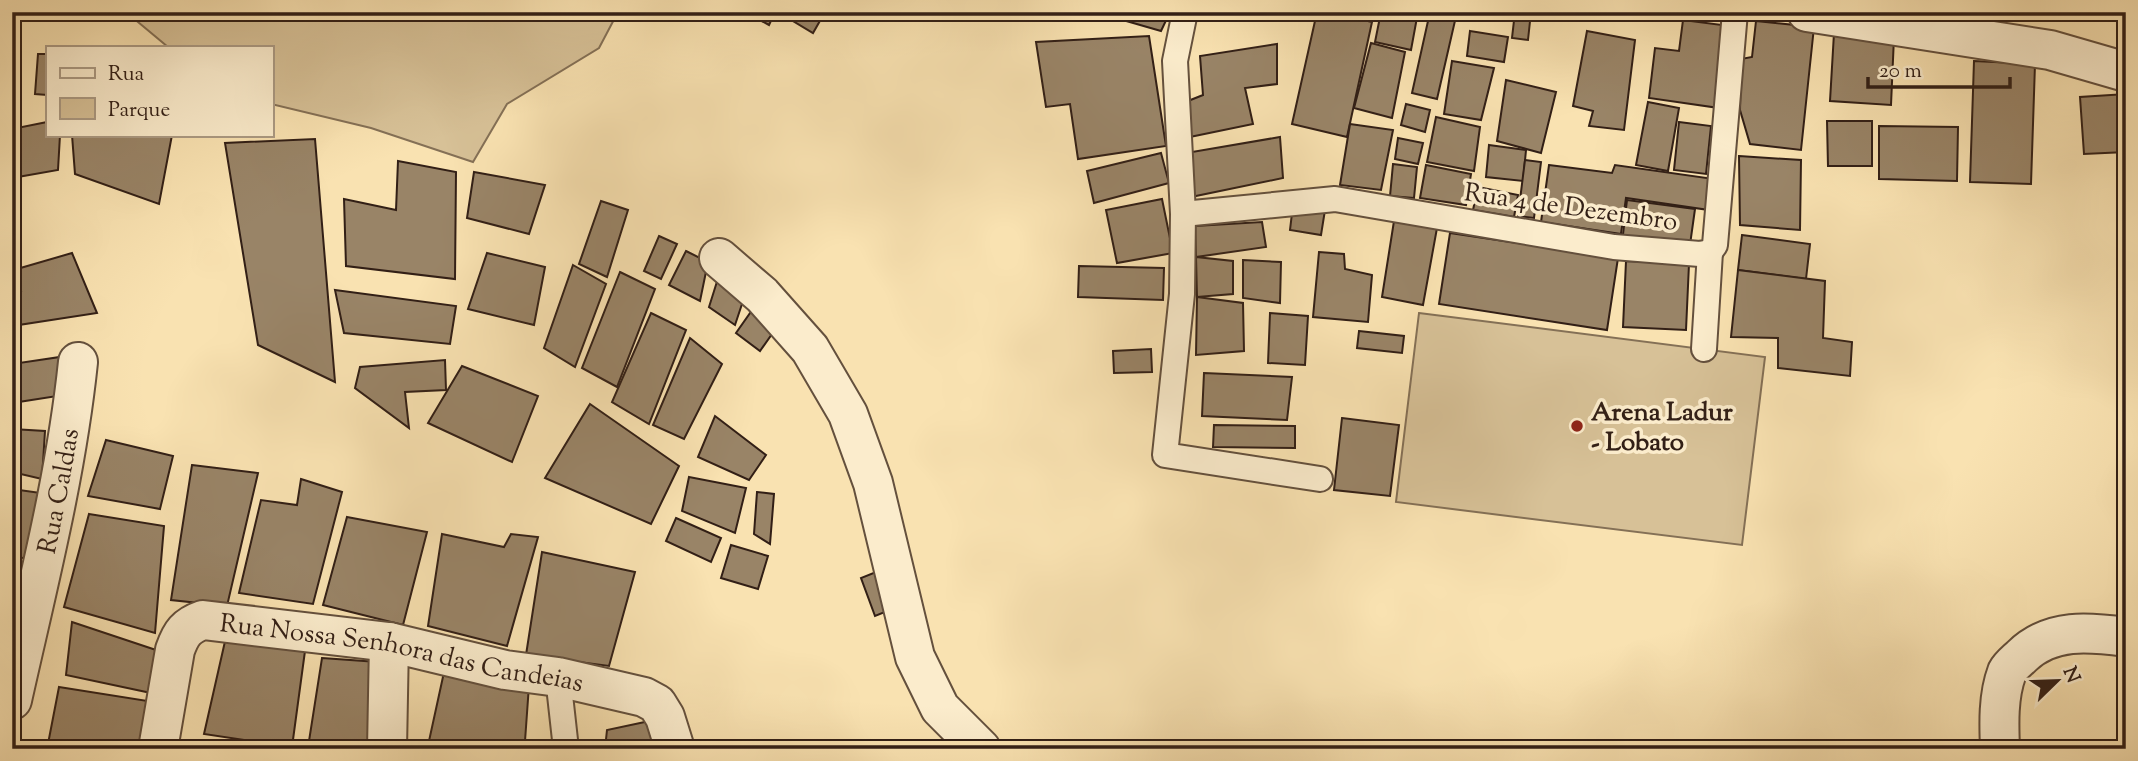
<svg xmlns="http://www.w3.org/2000/svg" width="2138" height="761" font-family="'Sorts Mill Goudy',serif">
<style>
.green{fill:#d7c197;stroke:#847056;stroke-width:2}
.building{fill:#998467;stroke:#321f16;stroke-width:2}
.lines{fill:none;stroke-linecap:round;stroke-linejoin:round}
.service-casing{stroke:#64503d;stroke-width:28}
.minor-casing{stroke:#64503d;stroke-width:42}
.service{stroke:#fbeccc;stroke-width:24}
.minor{stroke:#fbeccc;stroke-width:38}
.poi-dot{fill:#8f2418;stroke:#fbeccc;stroke-width:2.5}
.labels{text-anchor:middle;stroke-width:7;stroke-linejoin:round;paint-order:stroke}
.street-label{font-size:26px;fill:#321f16;stroke:#fbeccc}
.poi-label{font-size:26px;font-weight:bold;fill:#321f16;stroke:#fbeccc;text-anchor:start}
</style>
<rect width="100%" height="100%" fill="#f9e2b1"/>
<filter id="stains"><feTurbulence type="fractalNoise" baseFrequency=".00286" numOctaves="4"/><feColorMatrix values="0 0 0 0 .2 0 0 0 0 .09 0 0 0 0 .02 0 0 0 .5 -.17"/></filter>
<radialGradient id="worn" r=".72"><stop offset=".6" stop-color="#630" stop-opacity="0"/><stop offset="1" stop-color="#630" stop-opacity=".3"/></radialGradient>
<!-- green -->
<g class="green">
<path d="M 126,12 L 618,12 L 599,48 L 507,104 L 473,162 L 371,128 L 271,104 L 271,47 L 168,47 Z"/>
<path d="M 1419,313 L 1765,357 L 1742,545 L 1396,502 Z"/>
</g>
<!-- building -->
<g class="building">
<path d="M 745,12 L 775,12 L 769,25 Z"/>
<path d="M 778,12 L 825,12 L 813,33 Z"/>
<path d="M 1095,12 L 1170,12 L 1161,31 Z"/>
<path d="M 1317,12 L 1329,12 L 1372,22 L 1347,137 L 1292,124 Z"/>
<path d="M 1381,12 L 1418,12 L 1411,50 L 1375,42 Z"/>
<path d="M 1430,12 L 1457,12 L 1437,99 L 1412,93 Z"/>
<path d="M 1515,12 L 1531,12 L 1528,40 L 1512,38 Z"/>
<path d="M 1683,20 L 1730,26 L 1719,108 L 1649,98 L 1655,48 L 1679,51 Z"/>
<path d="M 1756,21 L 1814,27 L 1801,150 L 1750,144 L 1740,110 L 1741,59 L 1752,57 Z"/>
<path d="M 1470,31 L 1508,37 L 1504,62 L 1467,56 Z"/>
<path d="M 1587,31 L 1635,40 L 1624,130 L 1589,126 L 1593,111 L 1573,106 Z"/>
<path d="M 1834,33 L 1894,37 L 1891,105 L 1830,101 Z"/>
<path d="M 1149,36 L 1166,146 L 1078,159 L 1070,104 L 1046,107 L 1036,42 Z"/>
<path d="M 1371,43 L 1405,52 L 1392,118 L 1354,108 Z"/>
<path d="M 1277,44 L 1277,84 L 1245,88 L 1253,124 L 1185,138 L 1183,103 L 1203,95 L 1200,56 Z"/>
<path d="M 38,54 L 47,54 L 47,95 L 35,94 Z"/>
<path d="M 1452,61 L 1494,68 L 1481,120 L 1444,114 Z"/>
<path d="M 1974,61 L 2035,64 L 2031,184 L 1970,182 Z"/>
<path d="M 1506,80 L 1556,92 L 1541,153 L 1497,141 Z"/>
<path d="M 2126,94 L 2126,152 L 2084,154 L 2080,97 Z"/>
<path d="M 1648,102 L 1679,108 L 1668,171 L 1636,165 Z"/>
<path d="M 1406,104 L 1430,110 L 1425,132 L 1401,125 Z"/>
<path d="M 1436,117 L 1480,127 L 1474,171 L 1427,162 Z"/>
<path d="M 1827,121 L 1872,121 L 1872,166 L 1828,166 Z"/>
<path d="M 47,122 L 47,135 L 60,135 L 58,170 L 12,178 L 12,129 Z"/>
<path d="M 1679,122 L 1711,126 L 1706,174 L 1674,170 Z"/>
<path d="M 1350,124 L 1393,130 L 1381,190 L 1340,185 Z"/>
<path d="M 1879,126 L 1958,127 L 1957,181 L 1879,179 Z"/>
<path d="M 72,135 L 172,135 L 159,204 L 75,174 Z"/>
<path d="M 1280,137 L 1283,178 L 1191,197 L 1186,153 Z"/>
<path d="M 1398,138 L 1423,143 L 1418,164 L 1395,159 Z"/>
<path d="M 315,139 L 335,382 L 258,345 L 225,143 Z"/>
<path d="M 1489,145 L 1526,150 L 1523,181 L 1486,177 Z"/>
<path d="M 1161,153 L 1169,183 L 1094,203 L 1087,171 Z"/>
<path d="M 1739,156 L 1801,160 L 1800,230 L 1740,225 Z"/>
<path d="M 1525,160 L 1541,162 L 1534,218 L 1518,216 Z"/>
<path d="M 398,161 L 456,172 L 455,279 L 346,266 L 344,199 L 396,210 Z"/>
<path d="M 1393,164 L 1417,167 L 1414,198 L 1390,196 Z"/>
<path d="M 1426,165 L 1471,174 L 1466,205 L 1420,198 Z"/>
<path d="M 1549,165 L 1612,173 L 1615,165 L 1714,179 L 1709,210 L 1626,198 L 1621,234 L 1541,222 Z"/>
<path d="M 474,172 L 545,185 L 529,234 L 467,218 Z"/>
<path d="M 1478,187 L 1518,195 L 1514,217 L 1473,210 Z"/>
<path d="M 1162,199 L 1173,253 L 1117,263 L 1106,210 Z"/>
<path d="M 1627,200 L 1695,209 L 1689,252 L 1622,243 Z"/>
<path d="M 601,201 L 628,210 L 607,277 L 579,264 Z"/>
<path d="M 1293,205 L 1325,210 L 1321,235 L 1290,230 Z"/>
<path d="M 1394,221 L 1437,228 L 1423,305 L 1382,297 Z"/>
<path d="M 1262,222 L 1266,247 L 1196,257 L 1195,226 Z"/>
<path d="M 1450,233 L 1618,258 L 1607,330 L 1439,304 Z"/>
<path d="M 1742,235 L 1810,244 L 1806,279 L 1738,270 Z"/>
<path d="M 659,236 L 677,244 L 661,279 L 644,271 Z"/>
<path d="M 686,251 L 708,262 L 700,301 L 669,285 Z"/>
<path d="M 1319,252 L 1344,254 L 1345,269 L 1372,275 L 1368,322 L 1313,317 Z"/>
<path d="M 72,253 L 97,313 L 12,326 L 12,291 L 21,291 L 17,269 Z"/>
<path d="M 487,253 L 545,267 L 534,325 L 468,309 Z"/>
<path d="M 1196,257 L 1233,261 L 1233,294 L 1197,297 Z"/>
<path d="M 1243,260 L 1281,262 L 1280,303 L 1243,298 Z"/>
<path d="M 1626,261 L 1689,264 L 1686,330 L 1623,327 Z"/>
<path d="M 573,265 L 606,284 L 575,367 L 544,348 Z"/>
<path d="M 1079,266 L 1164,268 L 1163,300 L 1078,297 Z"/>
<path d="M 1738,270 L 1825,281 L 1823,338 L 1852,342 L 1850,376 L 1778,368 L 1778,338 L 1731,337 Z"/>
<path d="M 620,272 L 655,289 L 617,387 L 582,368 Z"/>
<path d="M 720,272 L 747,289 L 735,325 L 709,307 Z"/>
<path d="M 335,290 L 456,306 L 450,344 L 344,333 Z"/>
<path d="M 1197,297 L 1243,303 L 1244,351 L 1196,355 Z"/>
<path d="M 755,306 L 779,324 L 760,351 L 736,333 Z"/>
<path d="M 651,313 L 686,330 L 649,424 L 612,402 Z"/>
<path d="M 1270,313 L 1308,316 L 1305,365 L 1268,363 Z"/>
<path d="M 1359,331 L 1404,336 L 1402,353 L 1357,348 Z"/>
<path d="M 690,338 L 722,364 L 684,439 L 653,425 Z"/>
<path d="M 1151,349 L 1152,372 L 1114,373 L 1113,351 Z"/>
<path d="M 60,357 L 64,395 L 12,403 L 12,364 Z"/>
<path d="M 445,360 L 446,390 L 405,392 L 409,428 L 355,388 L 360,367 Z"/>
<path d="M 462,366 L 538,396 L 512,462 L 428,423 Z"/>
<path d="M 1204,373 L 1292,377 L 1287,420 L 1202,416 Z"/>
<path d="M 590,404 L 679,466 L 651,524 L 545,478 Z"/>
<path d="M 715,416 L 766,455 L 749,480 L 698,457 Z"/>
<path d="M 1342,418 L 1399,425 L 1390,496 L 1334,490 Z"/>
<path d="M 1214,425 L 1295,426 L 1295,448 L 1213,447 Z"/>
<path d="M 12,429 L 45,431 L 42,479 L 12,472 Z"/>
<path d="M 106,440 L 173,456 L 160,509 L 88,496 Z"/>
<path d="M 192,465 L 258,473 L 227,606 L 171,600 Z"/>
<path d="M 689,477 L 746,488 L 735,533 L 682,511 Z"/>
<path d="M 301,479 L 342,492 L 313,604 L 239,593 L 261,500 L 297,505 Z"/>
<path d="M 12,489 L 48,494 L 34,560 L 12,556 Z"/>
<path d="M 757,492 L 774,494 L 770,544 L 754,534 Z"/>
<path d="M 89,514 L 164,526 L 155,633 L 64,607 Z"/>
<path d="M 347,517 L 427,532 L 403,625 L 323,605 Z"/>
<path d="M 676,518 L 721,538 L 711,562 L 666,541 Z"/>
<path d="M 442,534 L 504,547 L 511,534 L 538,537 L 507,646 L 428,626 Z"/>
<path d="M 731,545 L 768,556 L 758,589 L 721,578 Z"/>
<path d="M 542,552 L 635,572 L 609,666 L 526,655 Z"/>
<path d="M 12,566 L 31,569 L 12,649 Z"/>
<path d="M 876,572 L 890,610 L 875,616 L 861,578 Z"/>
<path d="M 72,622 L 156,650 L 151,693 L 66,675 Z"/>
<path d="M 226,637 L 305,651 L 292,747 L 204,734 Z"/>
<path d="M 322,658 L 378,662 L 373,749 L 336,749 L 309,741 Z"/>
<path d="M 446,663 L 529,685 L 525,741 L 429,741 Z"/>
<path d="M 59,687 L 154,702 L 146,749 L 47,749 Z"/>
<path d="M 659,719 L 665,749 L 605,749 L 607,730 Z"/>
</g>
<g class="lines">
<!-- service casing -->
<g class="service-casing">
<g id="service">
<path d="M 1185,12 L 1175,61 L 1183,214 L 1182,294 L 1165,455 L 1320,479"/>
<path d="M 1183,214 L 1335,199 L 1614,247 L 1700,254 L 1710,252 L 1715,245 L 1735,12"/>
<path d="M 1704,349 L 1710,252"/>
<path d="M 558,677 L 566,749"/>
</g>
</g>
<!-- minor casing -->
<g class="minor-casing">
<g id="minor">
<path d="M 1807,12 L 2050,50 L 2126,72"/>
<path d="M 719,258 L 762,295 L 810,349 L 848,414 L 873,483 L 915,657 L 940,708 L 981,749"/>
<path id="s1" d="M 12,700 C 37,588 66,477 78,362"/>
<path id="s2" d="M 158,749 L 175,650 C 181,633 186,626 203,620 L 389,642 L 505,670 L 558,677 L 644,697 L 657,704 L 665,717 L 675,749"/>
<path d="M 387,749 L 389,642"/>
<path d="M 2000,749 C 1999,724 1998,696 2007,672 C 2010,666 2017,661 2022,656 C 2051,628 2089,632 2126,637"/>
</g>
</g>
<!-- service -->
<use href="#service" class="service"/>
<!-- minor -->
<use href="#minor" class="minor"/>
</g>
<!-- markers -->
<circle class="poi-dot" cx="1577" cy="426" r="7"/>
<g class="labels">
<!-- street labels -->
<g class="street-label">
<text transform="translate(1571 206) rotate(8)" y="9">Rua 4 de Dezembro</text>
<text dy="9" stroke="none"><textPath href="#s1" startOffset="214">Rua Caldas</textPath></text>
<text dy="9" stroke="none"><textPath href="#s2" startOffset="345">Rua Nossa Senhora das Candeias</textPath></text>
</g>
<!-- poi labels -->
<g class="poi-label">
<text x="1591" y="420">Arena Ladur<tspan x="1591" dy="30">- Lobato</tspan></text>
</g>
</g>
<!-- margin -->
<rect width="2138" height="761" fill="none" stroke="#f9e2b1" stroke-width="42"/>
<rect x="14" y="14" width="2110" height="733" fill="none" stroke="#321f16" stroke-width="3.5"/>
<rect x="21" y="21" width="2096" height="719" fill="none" stroke="#321f16" stroke-width="2"/>
<!-- legend -->
<rect x="46" y="46" width="228" height="91" fill="#fbeccc" stroke="#ab9a83" stroke-width="2"/>
<rect x="60" y="68" width="35" height="10" fill="#fbeccc" stroke="#ab9a83" stroke-width="2"/>
<text x="108" y="80" font-size="21" fill="#321f16">Rua</text>
<rect x="60" y="98" width="35" height="21" fill="#d7c197" stroke="#ab9a83" stroke-width="2"/>
<text x="108" y="116" font-size="21" fill="#321f16">Parque</text>
<!-- north arrow -->
<g transform="translate(2057 681) rotate(67)" stroke="#fbeccc" stroke-width="5" paint-order="stroke">
<path d="M0-5L12 26L0 18L-12 26Z" fill="#321f16"/>
<text y="-10" font-size="19" font-weight="bold" text-anchor="middle" fill="#321f16">N</text>
</g>
<!-- scale -->
<path d="M1868 77v10h142v-10" fill="none" stroke="#321f16" stroke-width="3.5"/>
<text x="1879" y="77" font-size="21" fill="#321f16" stroke="#fbeccc" stroke-width="5" paint-order="stroke">20 m</text>
<rect width="100%" height="100%" filter="url(#stains)"/>
<rect width="100%" height="100%" fill="url(#worn)"/>
</svg>
